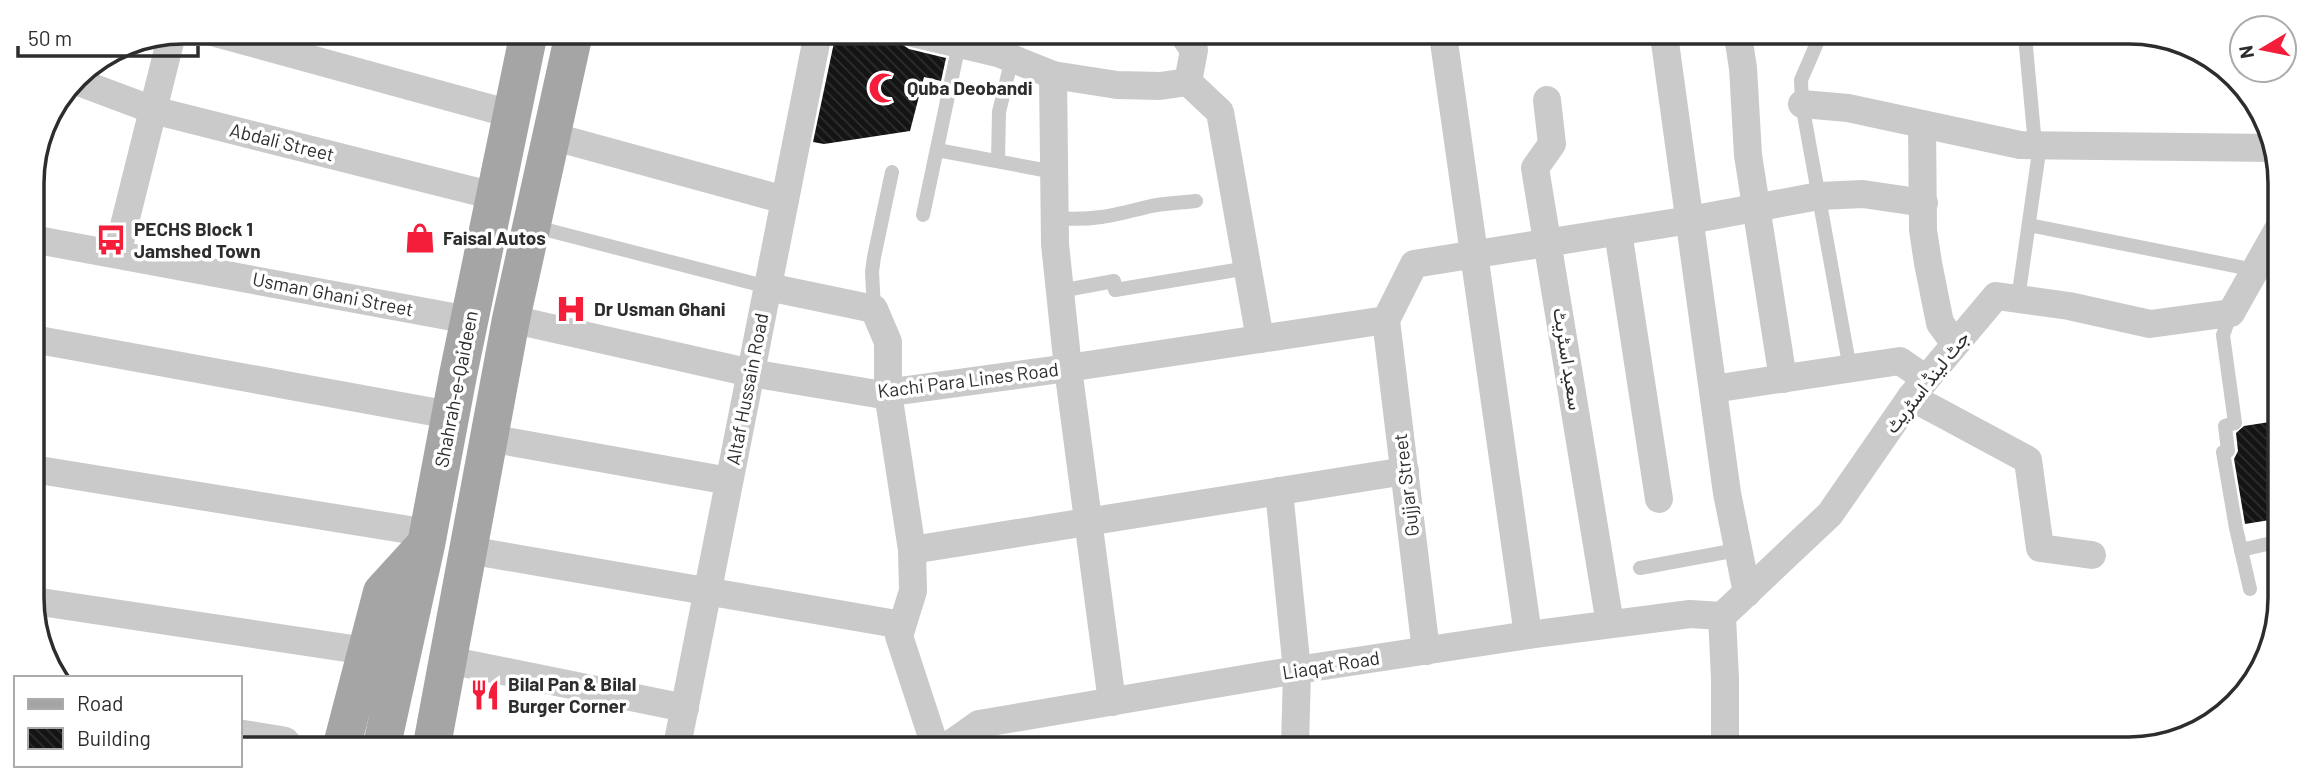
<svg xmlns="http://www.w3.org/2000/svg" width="2312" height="781" font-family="Barlow,Vazirmatn,sans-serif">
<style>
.building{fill:url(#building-back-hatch)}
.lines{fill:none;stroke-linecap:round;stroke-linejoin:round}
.service{stroke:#cacaca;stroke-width:14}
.minor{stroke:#cacaca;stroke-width:28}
.tertiary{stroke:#cacaca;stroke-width:37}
.primary{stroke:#a5a5a5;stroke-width:38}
.labels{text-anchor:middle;stroke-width:7;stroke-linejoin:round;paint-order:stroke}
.poi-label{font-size:19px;font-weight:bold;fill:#2d2d2d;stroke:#fff;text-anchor:start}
.street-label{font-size:19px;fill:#2d2d2d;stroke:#fff}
.rim{fill:none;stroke:#2d2d2d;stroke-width:3.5}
</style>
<defs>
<pattern id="building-back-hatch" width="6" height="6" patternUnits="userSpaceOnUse" patternTransform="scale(1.75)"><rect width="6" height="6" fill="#141414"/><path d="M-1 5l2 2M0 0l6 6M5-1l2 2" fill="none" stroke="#2e2e2e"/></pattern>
</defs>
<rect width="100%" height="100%" fill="#fff"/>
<!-- building -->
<g class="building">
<path d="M 836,33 L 863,33 L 900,43 L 909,49 L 946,58 L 941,81 L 924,77 L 910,131 L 824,144 L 813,142 Z"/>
<path d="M 2276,421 L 2276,519 L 2245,524 L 2234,459 L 2238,451 L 2236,433 L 2244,426 Z"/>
</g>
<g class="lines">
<!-- service -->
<g class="service">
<path d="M 1820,36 L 1801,80 L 1802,104 L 1850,369"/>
<path d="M 2025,36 L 2035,145"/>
<path d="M 937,150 L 1054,172"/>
<path d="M 998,161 L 999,112 L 1012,58"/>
<path d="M 923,215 L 959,44"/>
<path d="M 1055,218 C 1091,221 1112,216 1147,207 C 1163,203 1180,203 1196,201"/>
<path d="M 2029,225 L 2255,270"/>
<path d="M 532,226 L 768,287"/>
<path d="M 1060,291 L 1114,281 L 1115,290 L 1248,268"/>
<path d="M 2018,299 L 2040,145"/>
<path d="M 874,309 L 872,272 L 874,257 L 892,172"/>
<path d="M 2231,313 L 2223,335 L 2235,423 L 2225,426 L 2228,451 L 2223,452 L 2236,528 L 2250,589"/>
<path d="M 2241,550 L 2276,542"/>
<path d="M 1640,568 L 1737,550"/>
</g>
<!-- minor -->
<g class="minor">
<path d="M 212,32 L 511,114"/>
<path d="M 913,33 L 998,53 L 1053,75 L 1117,85 L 1160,86 L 1188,82"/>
<path d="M 1183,34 L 1194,50 L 1188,82"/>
<path d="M 1443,35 L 1528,635"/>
<path d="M 1664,35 L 1727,493 L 1747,593"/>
<path d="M 1738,36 L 1743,68 L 1748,155 L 1783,379"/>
<path d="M 1053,75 L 1055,244 L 1068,368 L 1112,702"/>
<path d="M 73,80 L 153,110 L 494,196"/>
<path d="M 1188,82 L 1220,112 L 1260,339"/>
<path d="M 1547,100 L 1552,144 L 1535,168 L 1610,624"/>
<path d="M 1802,104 L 1848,108 L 2020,145 L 2275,148"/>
<path d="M 1922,124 L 1923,230 L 1928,263 L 1940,323 L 1955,344"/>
<path d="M 551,136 L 785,200"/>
<path d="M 1618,232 L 1659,499"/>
<path d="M 32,239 L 469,320"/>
<path d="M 117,254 L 172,34"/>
<path d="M 768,287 L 874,309 L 888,342 L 888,393 L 912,550 L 913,591 L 899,636 L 935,746"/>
<path d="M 511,319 L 751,373 L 877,394 L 1068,368 L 1386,320"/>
<path d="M 1386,320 L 1414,264 L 1690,220 L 1819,196 L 1863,194 L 1924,203"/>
<path d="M 1386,320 L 1426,651"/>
<path d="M 33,339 L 450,415"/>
<path d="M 1713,389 L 1900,361 L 1926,379"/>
<path d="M 1911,397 L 2028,460 L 2040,548 L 2092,555"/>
<path d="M 489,438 L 729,481"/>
<path d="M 33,469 L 428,533"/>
<path d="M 1279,491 L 1297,670 L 1295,747"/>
<path d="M 468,550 L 902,625"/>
<path d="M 912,550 L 1405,471"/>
<path d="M 34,601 L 366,651"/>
<path d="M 448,660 L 685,708"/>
<path d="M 677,746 L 818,33"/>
<path d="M 948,746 L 979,724 L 1297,670 L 1528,635 L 1690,614 L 1722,616"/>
<path d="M 1725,748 L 1725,679 L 1722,616 L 1830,514 L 1911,397 L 1996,296 L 2069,306 L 2150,324 L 2231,313 L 2277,231"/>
</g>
<!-- tertiary -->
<path class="tertiary" d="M 240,738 L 283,745"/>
<!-- primary -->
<g class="primary">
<path d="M 342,745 L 382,592 L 424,546"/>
<path d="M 382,745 L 426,545 L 458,375 L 529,32"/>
<path d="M 432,745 L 511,319 L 574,33"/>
</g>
</g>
<!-- icons -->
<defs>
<g id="mosque-bare" transform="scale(2.415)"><path d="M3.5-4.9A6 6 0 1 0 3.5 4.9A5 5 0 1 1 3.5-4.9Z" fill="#f41e3b" stroke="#fff" stroke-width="2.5" paint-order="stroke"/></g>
<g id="shop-bare" transform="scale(2.415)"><path d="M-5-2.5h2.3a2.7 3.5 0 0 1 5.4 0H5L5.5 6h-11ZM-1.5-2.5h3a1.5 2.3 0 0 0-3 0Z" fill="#f41e3b" stroke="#fff" stroke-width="2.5" paint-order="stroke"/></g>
<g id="bus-bare" transform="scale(2.415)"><path d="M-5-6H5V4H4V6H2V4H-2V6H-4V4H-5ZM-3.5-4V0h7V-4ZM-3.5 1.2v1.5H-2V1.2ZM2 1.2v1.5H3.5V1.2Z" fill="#f41e3b" stroke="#fff" stroke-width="2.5" paint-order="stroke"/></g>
<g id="hospital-bare" transform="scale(2.415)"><path d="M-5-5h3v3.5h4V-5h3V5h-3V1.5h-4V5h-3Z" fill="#f41e3b" stroke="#fff" stroke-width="2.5" paint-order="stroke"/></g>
<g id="restaurant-bare" transform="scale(2.415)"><path d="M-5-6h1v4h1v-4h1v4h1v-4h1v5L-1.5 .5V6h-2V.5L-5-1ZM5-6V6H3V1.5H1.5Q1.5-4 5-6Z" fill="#f41e3b" stroke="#fff" stroke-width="2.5" paint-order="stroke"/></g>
</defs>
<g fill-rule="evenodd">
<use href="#mosque-bare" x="884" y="88"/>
<use href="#shop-bare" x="420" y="238"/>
<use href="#bus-bare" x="111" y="240"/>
<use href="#hospital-bare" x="571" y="309"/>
<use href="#restaurant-bare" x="485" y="695"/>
</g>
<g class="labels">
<!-- poi labels -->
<g class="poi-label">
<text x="907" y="95">Quba Deobandi</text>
<text x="134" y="236">PECHS Block 1<tspan x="134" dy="22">Jamshed Town</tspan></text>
<text x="443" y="245">Faisal Autos</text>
<text x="594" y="316">Dr Usman Ghani</text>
<text x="508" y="691">Bilal Pan &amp; Bilal<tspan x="508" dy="22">Burger Corner</tspan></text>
</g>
<!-- street labels -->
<g class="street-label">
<text transform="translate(282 142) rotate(14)" y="7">Abdali Street</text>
<text transform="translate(333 294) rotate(11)" y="7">Usman Ghani Street</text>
<text transform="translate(1568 359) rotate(81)" y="7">سعید اسٹریٹ</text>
<text transform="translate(968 380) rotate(-7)" y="7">Kachi Para Lines Road</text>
<text transform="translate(1927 382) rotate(-52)" y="7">جٹ لینڈ اسٹریٹ</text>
<text transform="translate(456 389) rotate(-79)" y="7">Shahrah-e-Qaideen</text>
<text transform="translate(747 389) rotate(-79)" y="7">Altaf Hussain Road</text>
<text transform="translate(1406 485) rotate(-97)" y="7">Gujjar Street</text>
<text transform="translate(1331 665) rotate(-9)" y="7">Liaqat Road</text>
</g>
</g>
<!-- crop -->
<path d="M0 0H2312V781H0ZM183 44H2129A139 139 0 0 1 2268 183V598A139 139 0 0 1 2129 737H183A139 139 0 0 1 44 598V183A139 139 0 0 1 183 44Z" fill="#fff" fill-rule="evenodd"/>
<path class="rim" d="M183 44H2129A139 139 0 0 1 2268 183V598A139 139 0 0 1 2129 737H183A139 139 0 0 1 44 598V183A139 139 0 0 1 183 44Z"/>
<!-- legend -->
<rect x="14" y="676" width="228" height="91" fill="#ffffff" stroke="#ababab" stroke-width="2"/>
<rect x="28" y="699" width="35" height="10" fill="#a5a5a5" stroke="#ababab" stroke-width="2"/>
<text x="77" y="711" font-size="21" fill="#2d2d2d">Road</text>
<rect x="28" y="728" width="35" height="21" fill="url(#building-back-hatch)" stroke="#ababab" stroke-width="2"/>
<text x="77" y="746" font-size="21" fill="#2d2d2d">Building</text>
<!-- north arrow -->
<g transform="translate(2263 49) rotate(260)"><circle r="33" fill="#ffffff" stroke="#ababab" stroke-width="2"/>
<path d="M0-5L12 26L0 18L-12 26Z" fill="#f41e3b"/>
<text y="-10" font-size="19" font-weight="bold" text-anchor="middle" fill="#2d2d2d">N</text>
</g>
<!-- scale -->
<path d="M18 46v10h180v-10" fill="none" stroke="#2d2d2d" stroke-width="3.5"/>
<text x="28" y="46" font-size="21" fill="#2d2d2d" stroke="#ffffff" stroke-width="5" paint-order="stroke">50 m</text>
</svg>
